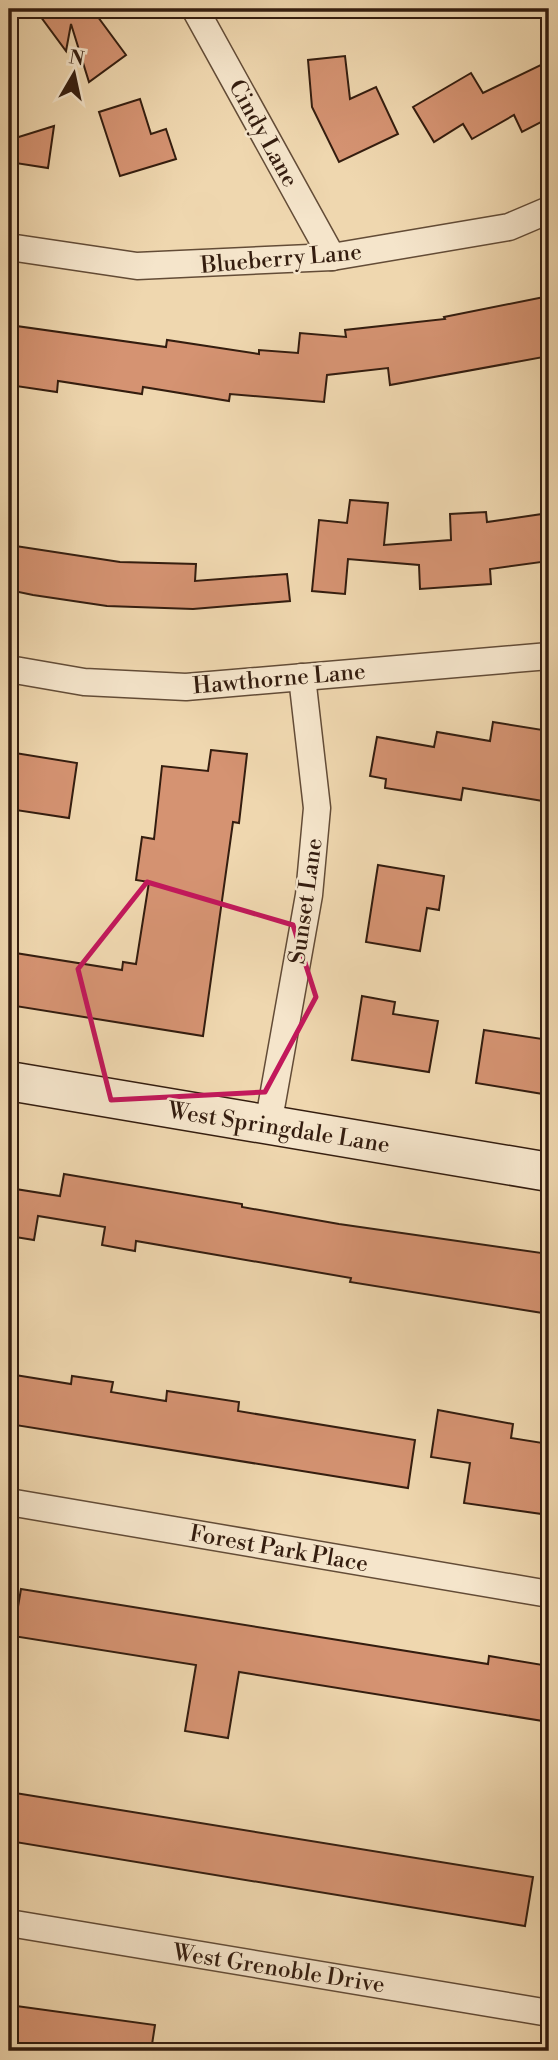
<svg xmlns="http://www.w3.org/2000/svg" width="558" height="2060" font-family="'Libre Bodoni',serif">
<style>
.building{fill:#d59372;stroke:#341d0f;stroke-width:2}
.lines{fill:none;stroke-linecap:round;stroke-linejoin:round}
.street-casing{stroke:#634c37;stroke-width:29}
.secondary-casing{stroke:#341d0f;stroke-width:41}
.street{stroke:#f5e5cb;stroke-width:26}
.secondary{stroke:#f5e5cb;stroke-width:38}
.marked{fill:none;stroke:#c2185b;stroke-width:5;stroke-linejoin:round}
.labels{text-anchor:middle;stroke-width:5;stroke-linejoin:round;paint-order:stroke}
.street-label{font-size:23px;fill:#341d0f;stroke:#f5e5cb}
</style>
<rect width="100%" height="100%" fill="#efd7af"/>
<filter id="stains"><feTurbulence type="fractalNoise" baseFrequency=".00286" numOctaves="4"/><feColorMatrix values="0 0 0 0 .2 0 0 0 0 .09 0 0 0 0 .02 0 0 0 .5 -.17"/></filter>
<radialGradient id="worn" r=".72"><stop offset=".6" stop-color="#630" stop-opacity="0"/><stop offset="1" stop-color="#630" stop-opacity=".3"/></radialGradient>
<!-- building -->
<g class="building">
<path d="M 35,9 L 92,9 L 126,55 L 89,82 L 71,24 L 66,51 Z"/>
<path d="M 345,56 L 350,99 L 376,87 L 398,134 L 339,162 L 312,107 L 308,60 Z"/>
<path d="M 549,61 L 549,118 L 522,132 L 514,115 L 472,139 L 463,124 L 434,142 L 413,107 L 471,73 L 483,93 Z"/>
<path d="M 140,99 L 151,134 L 166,129 L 176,159 L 120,176 L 99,112 Z"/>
<path d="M 54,126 L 48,168 L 9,162 L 9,140 Z"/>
<path d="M 549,296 L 549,356 L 390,385 L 388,368 L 327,375 L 324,402 L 230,394 L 229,401 L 143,387 L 142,394 L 58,381 L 57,392 L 9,385 L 9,325 L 166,347 L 167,340 L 259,354 L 259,350 L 298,353 L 300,333 L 346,337 L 345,330 L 445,319 L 444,317 Z"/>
<path d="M 350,500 L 388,503 L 384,545 L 451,540 L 450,514 L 486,512 L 487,522 L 549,513 L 549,561 L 490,569 L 491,584 L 420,589 L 419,565 L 348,559 L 345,594 L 312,591 L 319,520 L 347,523 Z"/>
<path d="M 9,545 L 120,562 L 196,564 L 195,581 L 287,574 L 290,601 L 193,609 L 107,606 L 33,595 L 9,590 Z"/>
<path d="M 493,722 L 549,731 L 549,802 L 463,788 L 461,800 L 385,788 L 386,779 L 370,776 L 377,737 L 434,747 L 437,732 L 490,741 Z"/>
<path d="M 211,750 L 247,754 L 239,823 L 233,822 L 203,1036 L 9,1005 L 9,952 L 122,970 L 123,962 L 136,964 L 149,882 L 136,880 L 142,837 L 154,839 L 162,766 L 208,771 Z"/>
<path d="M 9,752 L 77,763 L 69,818 L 9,809 Z"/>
<path d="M 378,865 L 444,876 L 439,910 L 427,908 L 420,951 L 366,942 Z"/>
<path d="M 362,996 L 395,1002 L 393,1014 L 438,1021 L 429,1072 L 352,1060 Z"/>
<path d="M 484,1030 L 549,1040 L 549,1095 L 476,1083 Z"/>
<path d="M 64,1174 L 242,1204 L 242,1207 L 339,1224 L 549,1254 L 549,1314 L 350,1282 L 351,1278 L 136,1241 L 135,1251 L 102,1245 L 105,1227 L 38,1216 L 34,1240 L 9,1236 L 9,1188 L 60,1196 Z"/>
<path d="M 9,1374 L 71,1384 L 72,1376 L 113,1382 L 111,1392 L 166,1401 L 167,1391 L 239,1402 L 238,1411 L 415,1440 L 408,1488 L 9,1424 Z"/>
<path d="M 438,1410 L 513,1424 L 511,1438 L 549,1444 L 549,1515 L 464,1503 L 470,1463 L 431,1457 Z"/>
<path d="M 21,1589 L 488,1664 L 489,1656 L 549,1666 L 549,1722 L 239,1672 L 228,1738 L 185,1731 L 196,1665 L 13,1636 Z"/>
<path d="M 9,1792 L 533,1877 L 525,1926 L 9,1841 Z"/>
<path d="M 9,2005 L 155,2025 L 151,2051 L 9,2051 Z"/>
</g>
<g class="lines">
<!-- street casing -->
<g class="street-casing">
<g id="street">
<path d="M 195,9 L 332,257"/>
<path d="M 9,247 L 137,266 L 332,257 L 509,227 L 549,210"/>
<path d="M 9,669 L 84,682 L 186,687 L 549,656"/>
<path d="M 268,1125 L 309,895 L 317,808 L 302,677"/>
<path d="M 9,1502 L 549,1594"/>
<path d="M 9,1923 L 549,2013"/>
</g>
</g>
<!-- secondary casing -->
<g class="secondary-casing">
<path id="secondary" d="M 9,1081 L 549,1172"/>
</g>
<!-- street -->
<use href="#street" class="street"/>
<!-- secondary -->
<use href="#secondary" class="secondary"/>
</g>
<!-- marked area -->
<path class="marked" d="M 147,882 L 293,925 L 316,997 L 265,1092 L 111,1100 L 78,969 Z"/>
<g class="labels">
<!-- street labels -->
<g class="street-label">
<text transform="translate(264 133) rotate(61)" y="8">Cindy Lane</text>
<text transform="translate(281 258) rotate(-5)" y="8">Blueberry Lane</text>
<text transform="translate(279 678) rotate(-5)" y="8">Hawthorne Lane</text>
<text transform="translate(305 901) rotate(-82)" y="8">Sunset Lane</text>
<text transform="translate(279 1127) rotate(9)" y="8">West Springdale Lane</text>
<text transform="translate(279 1548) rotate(10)" y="8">Forest Park Place</text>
<text transform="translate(279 1968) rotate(9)" y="8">West Grenoble Drive</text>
</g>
</g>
<!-- margin -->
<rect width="558" height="2060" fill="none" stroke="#efd7af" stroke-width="35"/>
<rect x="10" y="10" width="537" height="2039" fill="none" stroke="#341d0f" stroke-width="3.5"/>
<rect x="18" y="18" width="523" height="2025" fill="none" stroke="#341d0f" stroke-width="2"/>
<!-- north arrow -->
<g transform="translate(74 74) rotate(9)" stroke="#f5e5cb" stroke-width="5" paint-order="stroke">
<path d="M0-5L12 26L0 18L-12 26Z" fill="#341d0f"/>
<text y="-10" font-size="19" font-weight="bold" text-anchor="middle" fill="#341d0f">N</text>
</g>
<rect width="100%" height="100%" filter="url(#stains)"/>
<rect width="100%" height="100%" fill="url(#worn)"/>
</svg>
